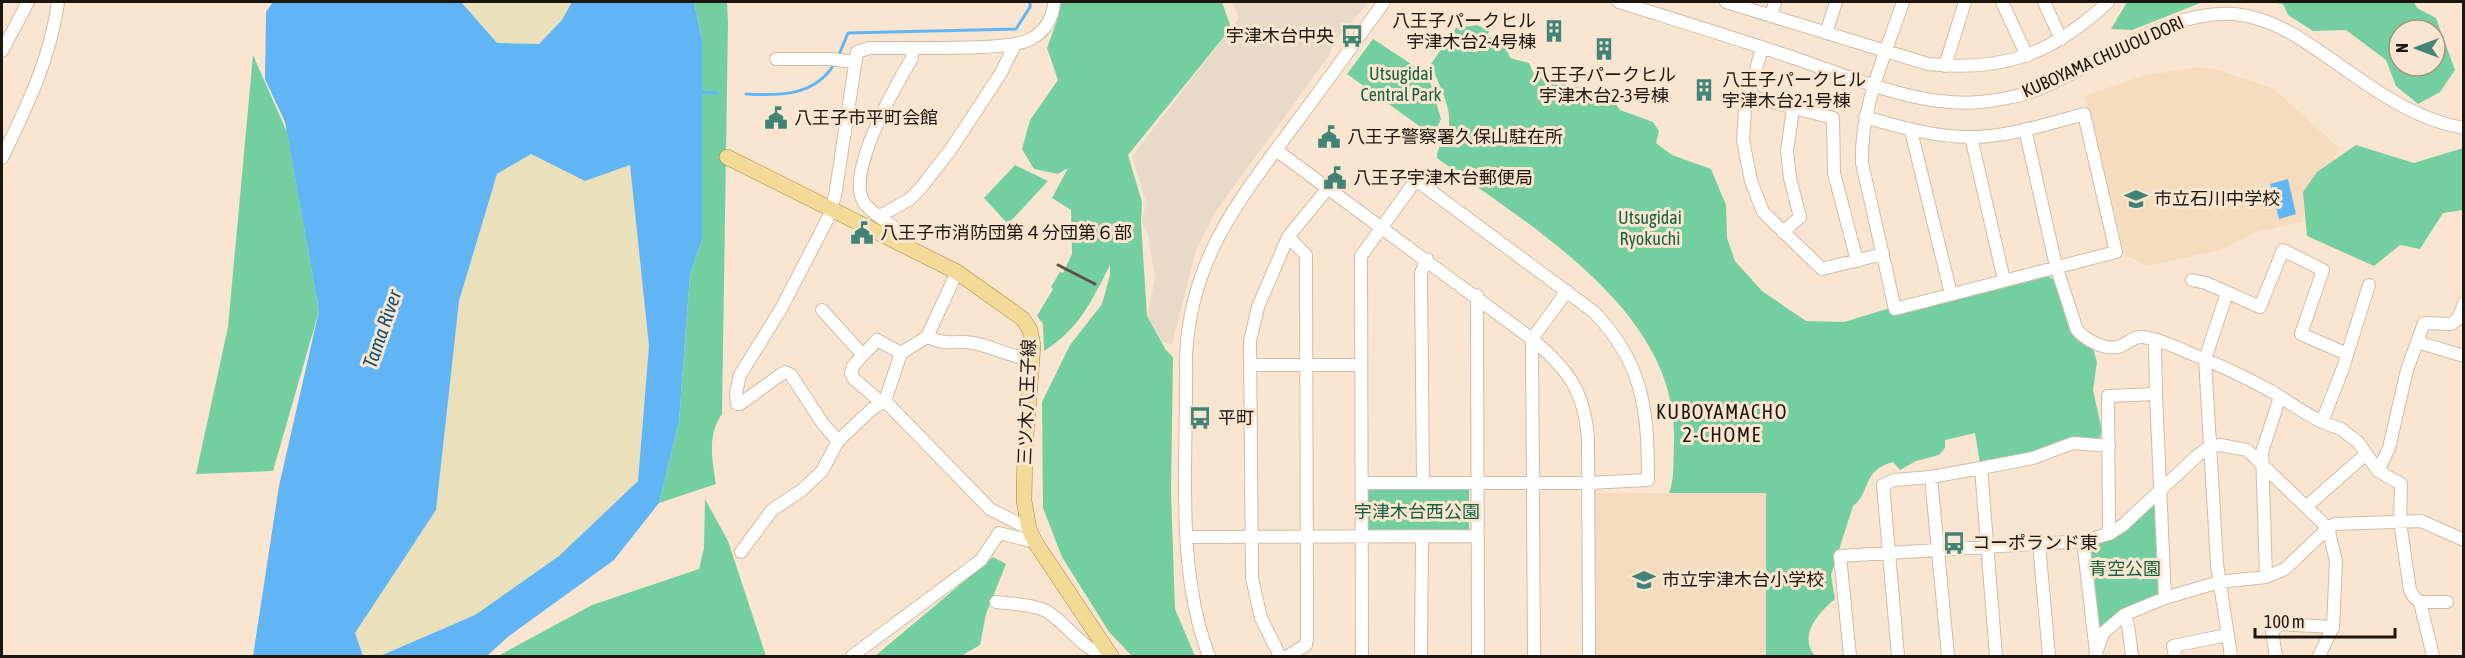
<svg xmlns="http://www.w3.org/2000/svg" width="2465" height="658" font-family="'Asap Condensed','Noto Sans JP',sans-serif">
<rect width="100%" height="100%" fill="#fae6d0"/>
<path fill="#e8dac7" d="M1232,2H1369L1335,40L1330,54L1216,211L1196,250L1172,344L1163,342L1147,316L1155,279L1148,233L1142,223L1146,202L1132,156L1239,18Z"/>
<path fill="#f5dcbf" d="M2197,67L2215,69L2274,89L2339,148L2327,175L2309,193L2302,222L2253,233L2221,250L2147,266L2125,255L2084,96L2143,76Z
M1594,493H1766V656H1594Z"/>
<path fill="#74cfa0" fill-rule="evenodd" d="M694,2H727L728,22L722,414C707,435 712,460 716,484L659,503L679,422L690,274L702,240V39Z
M1059,2H1222L1231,28L1128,155L1142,202L1141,222L1147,316L1166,350L1173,357L1171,492L1175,609L1195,656H1132L1109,632L1062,557L1043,508L1042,402L1070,345L1102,304L1110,275V265C1091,302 1080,328 1044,351L1043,324L1037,316L1053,289L1051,287L1060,272L1063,273L1072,254L1071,210L1052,198L1068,168L1058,174L1034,169L1022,149L1030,120L1058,80L1047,48L1059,15Z
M2127,2H2203L2132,30L2111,29Z
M2269,2H2414L2417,8L2436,18L2455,70L2440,92L2418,104L2396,86L2386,60L2346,30L2313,31L2288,15L2283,4ZM2399,30H2435V66H2399Z
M1477,25L1489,31L1487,37C1501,41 1506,44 1510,58L1529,63L1533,72L1542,79L1609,95L1620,110L1653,122L1659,131L1656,143L1672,155L1711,169L1726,205L1727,238L1735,261L1762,291L1806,321L1844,322L1890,308L1896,315L2048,276L2054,280L2070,332L2093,348L2097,362L2093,390L2102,431L2099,440L1980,463L1975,433L1945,440V448L1939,455L1916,461L1900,470L1893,462C1861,471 1872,491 1853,506L1831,575L1835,599C1818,613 1798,636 1815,656H1766V493H1669C1675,478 1673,460 1674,443C1680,311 1530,227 1437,158C1437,144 1449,137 1449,123C1451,105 1437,81 1431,64L1456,28Z
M1373,39L1428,75L1441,119L1433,136L1347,74Z
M253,55L287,132L319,311L273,471L196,474L228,327Z
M2356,145L2414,163L2463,148V210L2443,213L2420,249L2400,245L2374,266L2307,236L2303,192L2317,172Z
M1015,165L1048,181L1008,224L984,198Z
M1366,490H1469V533L1366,534Z
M2159,491L2165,598L2124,615L2096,652L2083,541L2109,534Z
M705,499L728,541L766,656H498L592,605L699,569L704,548Z
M993,557L1006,564L986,614L980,645L961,656H875Z"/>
<path fill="#eae0bb" d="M461,2H572L562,20L540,44L497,43Z
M531,154L585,181L630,164L649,346L638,481L559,556L475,615L380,656H363L355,633L436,510L459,301L497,174Z"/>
<path fill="#61b5f4" d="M273,2H461L497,43L539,44L562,20L572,2H694L702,39V240L690,274L679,422L659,503L614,560L509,636L487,656H380L475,615L559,556L638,481L649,346L630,165L585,181L531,154L497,174L459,301L436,510L355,633L363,656H253L279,486L319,311L285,122L265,79L266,12Z
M2288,179L2296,214L2279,219L2270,184Z"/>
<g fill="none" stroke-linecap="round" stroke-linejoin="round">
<path stroke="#61b5f4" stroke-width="3" d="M838,57L848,33L1016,29L1030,7V2
M702,92L718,93
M746,94C781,96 815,96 835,63"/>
<g stroke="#cfbca6" stroke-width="14">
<path id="minor" d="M1619,2C1676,20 1732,37 1788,56C1852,77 1927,113 1996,100C2007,98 2020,96 2031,92C2097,68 2170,4 2242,15C2278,21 2306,42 2335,62C2374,90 2416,120 2464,128
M1726,2L1928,64C2004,72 2052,54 2108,2
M2002,2L2027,56
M2044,2L2061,39
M1771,16L1775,2
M1826,33L1836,2
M1762,47L1745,111L1743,140L1751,181L1763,212L1822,269L1883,254
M2,51L28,2
M776,59H831L854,62
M1945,66L1965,2
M1749,96L1833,118L1834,173L1857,261
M1865,117C1899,127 1934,137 1970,137C2008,137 2047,124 2084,114L2116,252L1895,309L1862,163C1860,108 1886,53 1903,2
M2025,129L2056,266L2077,330C2086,340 2104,350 2118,347C2128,344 2132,336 2143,337C2158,339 2174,346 2187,352C2216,363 2243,376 2271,391C2288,401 2303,413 2322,422
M1911,131L1951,294
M1971,137L2004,280
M1276,150L1532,339C1568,369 1585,392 1588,440L1589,656
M2,158C27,106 50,60 58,2
M880,216L910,199L920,189L951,149L1001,73L1015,44
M1783,232L1800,217L1790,178L1787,151L1793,109
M911,249C903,227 879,221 865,204C843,177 896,85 912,58V48
M2192,280L2206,283L2260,307L2283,250L2323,270L2301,334L2347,354
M2369,285L2343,368L2322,422L2341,429L2358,442L2378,471L2401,484L2400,522L2410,590L2414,597L2420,602L2433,656
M2227,293L2205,359L2217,564L2231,656
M1477,295L1478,656
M822,310L863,355
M927,337C948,346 954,340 973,343C994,346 1010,359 1032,357
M2417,342L2464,356
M1251,365H1361
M2156,394L2165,598
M885,401L990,509L1029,529
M882,403L854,379L851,373L853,366L877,340L901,353
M838,441L823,424L791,375L785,372L780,375L740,404H737L736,393L740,375L781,309L828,218L835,196L857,52L869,48C901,47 1008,52 1031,39C1045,31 1053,18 1054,2
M1981,468L2033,458L2073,443L2109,446
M2378,471L2389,448L2407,370L2424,323L2451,324L2458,319L2464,303
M1931,477L1948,656
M1423,482L1421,273L1427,259
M1362,483H1588L1648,480C1648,411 1644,364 1594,312L1416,180L1361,256L1362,656
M2307,506L2365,455
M2109,534L2108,396L2156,394L2155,341
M1187,537L1477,536
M2083,541L2096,652
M2039,544L2049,656
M741,552L772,510L802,490L822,471L838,441L872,409L885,401L901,353L927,337L957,272
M2266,577L2262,452L2280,397
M996,602C1011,604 1030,604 1044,610C1066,620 1084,656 1110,654
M2420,602H2447
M2124,615L2128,625L2132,656
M852,656L981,560L999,533L1035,542
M1209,656C1174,566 1188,451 1186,355C1191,260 1236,204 1290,131C1322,88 1353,45 1384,2
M1280,656L1261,618L1252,578L1250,341L1258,307L1288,237L1328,188
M1288,656L1306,645L1307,638L1306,255L1288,237
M1421,656L1422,536
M1534,656L1532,339L1567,291
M1850,656L1840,556L2083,541L2109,534L2123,525L2197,456L2209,447L2220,445L2247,450L2328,528L2336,561L2333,627L2319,656
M1898,656L1883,485L1894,480L1931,477L1981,468L1996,656
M2095,656L2103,633L2124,615L2165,598L2219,582L2266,577L2285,569L2328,528L2335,524L2421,521L2464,540
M2175,656L2173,646L2227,635
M2276,656L2272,632L2279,624L2333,627"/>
</g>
<g stroke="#a2863a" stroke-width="16">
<path id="major" d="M727,157L957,272L1023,319L1030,330L1033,345L1025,449L1024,500L1029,529L1035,542L1111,656"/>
</g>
<use href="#minor" stroke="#fff" stroke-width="12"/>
<use href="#major" stroke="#f2da97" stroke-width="15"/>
<path stroke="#5c5145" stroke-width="3" d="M1058,265L1095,284"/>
</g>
<defs>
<g id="building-bare" transform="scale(1.8)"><path d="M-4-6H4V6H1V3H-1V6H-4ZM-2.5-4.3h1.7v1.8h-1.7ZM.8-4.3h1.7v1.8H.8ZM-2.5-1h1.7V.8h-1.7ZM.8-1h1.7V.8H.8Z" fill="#408478" stroke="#fae6d0" stroke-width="2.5" paint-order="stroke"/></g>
<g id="bus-bare" transform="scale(1.8)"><path d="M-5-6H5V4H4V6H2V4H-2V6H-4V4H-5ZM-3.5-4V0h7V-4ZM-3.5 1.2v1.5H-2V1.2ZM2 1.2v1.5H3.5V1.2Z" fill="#408478" stroke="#fae6d0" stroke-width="2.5" paint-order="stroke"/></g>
<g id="civic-bare" transform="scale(1.8)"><path d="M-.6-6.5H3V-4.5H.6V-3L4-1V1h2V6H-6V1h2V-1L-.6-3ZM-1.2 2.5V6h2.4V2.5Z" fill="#408478" stroke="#fae6d0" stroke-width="2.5" paint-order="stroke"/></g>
<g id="school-bare" transform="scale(1.8)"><path d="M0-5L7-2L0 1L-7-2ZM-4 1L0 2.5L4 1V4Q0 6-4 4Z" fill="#408478" stroke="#fae6d0" stroke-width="2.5" paint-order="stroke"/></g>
</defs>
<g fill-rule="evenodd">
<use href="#building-bare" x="1554" y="31"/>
<use href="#bus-bare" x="1352" y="36"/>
<use href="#building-bare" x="1604" y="49"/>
<use href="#building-bare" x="1704" y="90"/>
<use href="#civic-bare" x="776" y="118"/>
<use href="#civic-bare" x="1329" y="137"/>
<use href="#civic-bare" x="1335" y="178"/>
<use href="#school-bare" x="2136" y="199"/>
<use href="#civic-bare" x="862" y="233"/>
<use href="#bus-bare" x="1200" y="418"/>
<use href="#bus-bare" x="1954" y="543"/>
<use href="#school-bare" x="1644" y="580"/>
</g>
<g text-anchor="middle" stroke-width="6" stroke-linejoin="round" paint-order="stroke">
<g font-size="18" fill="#1d160e" stroke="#fae6d0" text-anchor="start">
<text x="1536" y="27" text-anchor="end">八王子パークヒル<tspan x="1536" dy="21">宇津木台2-4号棟</tspan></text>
<text x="1334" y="42" text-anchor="end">宇津木台中央</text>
<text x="1604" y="81" text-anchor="middle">八王子パークヒル<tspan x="1604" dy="21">宇津木台2-3号棟</tspan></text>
<text x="1722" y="86">八王子パークヒル<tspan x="1722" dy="21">宇津木台2-1号棟</tspan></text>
<text x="794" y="124">八王子市平町会館</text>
<text x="1347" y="143">八王子警察署久保山駐在所</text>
<text x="1353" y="184">八王子宇津木台郵便局</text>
<text x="2154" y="205">市立石川中学校</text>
<text x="880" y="239">八王子市消防団第４分団第６部</text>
<text x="1218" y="424">平町</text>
<text x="1972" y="549">コーポランド東</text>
<text x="1662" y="586">市立宇津木台小学校</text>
</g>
<g font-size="18" fill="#1d160e" stroke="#fae6d0">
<text transform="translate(2103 57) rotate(-24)" y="6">KUBOYAMA CHUUOU DORI</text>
<text transform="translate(1027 402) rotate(-88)" y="6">三ツ木八王子線</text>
</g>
<g font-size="18" fill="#146140" stroke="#fae6d0">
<text x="1401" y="80">Utsugidai<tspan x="1401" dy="21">Central Park</tspan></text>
<text x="1650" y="224">Utsugidai<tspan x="1650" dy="21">Ryokuchi</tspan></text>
<text x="1417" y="518">宇津木台西公園</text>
<text x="2125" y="575">青空公園</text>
</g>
<g font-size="20" font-style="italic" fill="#125179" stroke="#fae6d0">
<text transform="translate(382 329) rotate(-71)" y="7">Tama River</text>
</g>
<g font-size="20" letter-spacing="1.5" fill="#1d160e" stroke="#fae6d0">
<text x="1722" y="419">KUBOYAMACHO<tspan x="1722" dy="23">2-CHOME</tspan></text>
</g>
</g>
<rect width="2465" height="658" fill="none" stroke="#1d160e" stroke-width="6"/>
<g transform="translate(2417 48) rotate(270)"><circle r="28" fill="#fae6d0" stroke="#a29382" stroke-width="1.5"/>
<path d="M0-4.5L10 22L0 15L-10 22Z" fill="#408478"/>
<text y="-9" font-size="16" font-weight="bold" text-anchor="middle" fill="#1d160e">N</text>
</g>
<path d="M2255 628v9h140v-9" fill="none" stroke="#1d160e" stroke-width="3"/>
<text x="2264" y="628" font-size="18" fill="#1d160e" stroke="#fae6d0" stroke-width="4.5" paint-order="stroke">100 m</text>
</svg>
